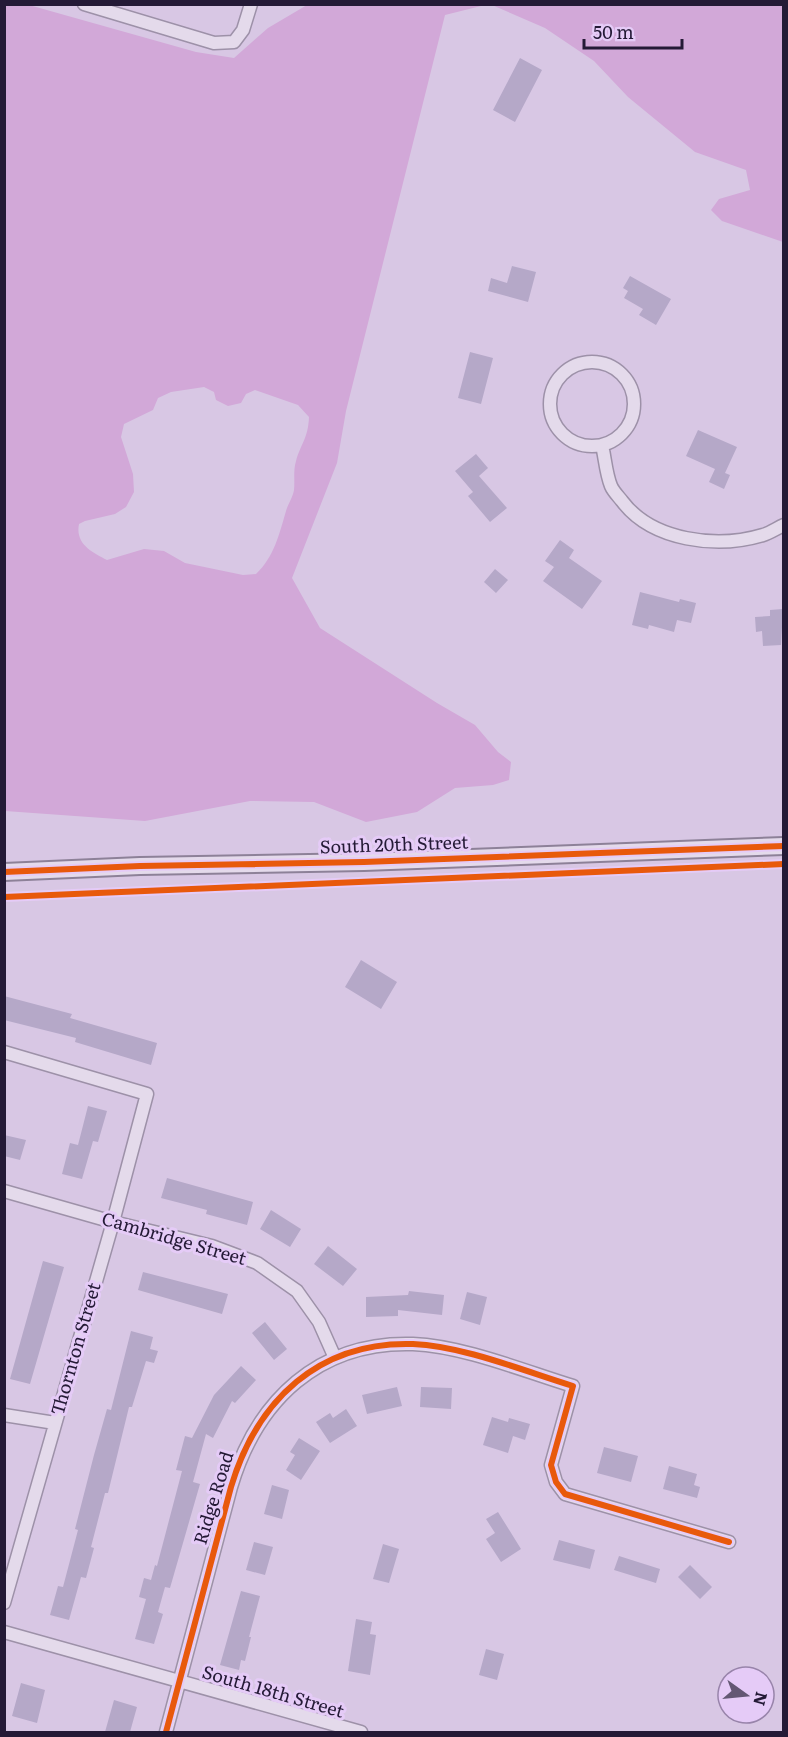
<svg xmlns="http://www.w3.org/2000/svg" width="788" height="1737" font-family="Literata,serif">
<rect width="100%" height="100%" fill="#d8c7e4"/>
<path fill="#d2a8d8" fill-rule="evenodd" d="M4,5H29L196,52L234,58L268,28L307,5H485L445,15L346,411L337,463L292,578L320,628L437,703L475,725L498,752L511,762L509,780L493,785L455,788L417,812L366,822L314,802L250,801L145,821L5,811ZM204,387L214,392L216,400L228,406L241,403L246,394L255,390L298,405L309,417C308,439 301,443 296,461C293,471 295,480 294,490C293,497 288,504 286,511C279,535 274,557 256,574L243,575L185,563L164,551L144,549L107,560C92,552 75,544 79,524L85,521L115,514L126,507L134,492L133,474L121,437L124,424L153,410L158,398L171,392Z
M492,5H783V242L722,221L711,210L719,199L750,190L746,170L695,152L628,97L594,61L545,28Z"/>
<path fill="#b5a8c8" d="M520,58L542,70L515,122L493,110Z
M512,266L536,272L528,302L488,291L491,278L507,283Z
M630,276L671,299L656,325L639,315L643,309L624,298L628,291L623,288Z
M470,352L493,358L481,404L458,398Z
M698,430L737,447L725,473L730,475L724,489L709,482L715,469L686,456Z
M476,454L488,468L479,476L507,508L490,522L468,496L473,492L455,471Z
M560,540L574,550L569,558L602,581L582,609L543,581L554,567L545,561Z
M495,569L508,580L496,593L484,582Z
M640,592L679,602L680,599L696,603L691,623L677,620L674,632L649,625L648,629L632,625Z
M783,609L781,645L763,646L762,631L756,632L755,617L770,616V610Z
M361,960L397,982L381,1009L345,987Z
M4,996L72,1014L70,1018L157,1043L151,1065L75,1042L76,1038L4,1020Z
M88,1106L107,1111L98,1142L93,1141L82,1179L62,1174L70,1143L78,1145Z
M4,1135L26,1140L20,1160L4,1156Z
M167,1178L253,1202L247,1225L206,1214L207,1210L161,1198Z
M271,1210L301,1229L290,1247L260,1229Z
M328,1246L357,1269L343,1286L314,1264Z
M43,1261L64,1267L30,1384L10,1379Z
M143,1272L228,1294L222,1314L138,1290Z
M409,1291L444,1295L442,1315L398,1310V1316L366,1317V1297L408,1295Z
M467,1292L487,1297L480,1325L460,1319Z
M265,1322L287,1349L274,1360L252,1333Z
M131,1331L153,1337L150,1349L158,1351L154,1363L146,1361L132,1407H129L108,1493H105L91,1547L94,1548L86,1578L81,1577L69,1620L50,1615L58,1586L63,1587L78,1530L75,1529L94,1455L107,1409L111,1410Z
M241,1366L256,1380L235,1403L232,1401L213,1438L206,1434L193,1482L200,1484L170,1588L165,1587L158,1612L163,1614L154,1644L135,1639L146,1599L139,1597L144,1578L151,1580L155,1565L157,1566L182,1471L176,1470L185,1436L192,1438L214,1395Z
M397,1387L402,1406L367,1414L362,1395Z
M421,1387L452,1388L451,1409L420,1407Z
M346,1409L357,1426L330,1443L316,1422L330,1413L333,1418Z
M492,1417L508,1422L509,1418L530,1424L525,1440L513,1436L508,1453L483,1445Z
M299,1438L320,1451L301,1480L286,1470L295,1455L290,1452Z
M604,1447L638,1456L631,1482L597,1473Z
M669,1466L697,1474L694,1485L700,1487L697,1498L663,1489Z
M272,1485L289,1490L282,1519L264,1514Z
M498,1512L521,1549L501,1562L486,1539L495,1533L486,1519Z
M559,1540L595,1550L590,1569L553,1560Z
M254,1542L273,1547L265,1575L246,1570Z
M383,1544L399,1549L389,1583L373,1579Z
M619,1556L660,1569L656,1583L614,1570Z
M690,1565L712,1587L700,1599L678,1577Z
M241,1591L260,1596L249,1637H251L245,1661L241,1660L239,1670L220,1665Z
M356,1619L372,1622L370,1634L376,1635L370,1675L348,1671Z
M486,1649L504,1654L497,1680L479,1675Z
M21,1683L45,1690L37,1723L12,1716Z
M114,1700L137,1707L130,1732H105Z"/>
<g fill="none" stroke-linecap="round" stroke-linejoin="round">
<g stroke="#9d91a8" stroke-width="15">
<path id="minor" d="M84,4L214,43L234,42L243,30L251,4
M550 404a42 42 0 1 1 84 0a42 42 0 1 1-84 0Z
M602,445C605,458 606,474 611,486C613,491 618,496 622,501C652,541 717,549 763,535C770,533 777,528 784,525
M4,1052L147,1094L113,1222L4,1603
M4,1191L113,1222L212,1246L257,1263L297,1291L319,1322L335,1358
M4,1415L55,1423
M4,1632L361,1732
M166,1732L231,1487C257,1400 319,1341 413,1344C463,1346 524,1371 573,1386L551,1465L556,1482L565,1494L729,1542"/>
</g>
<g stroke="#8d8198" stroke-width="20">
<path id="secondary" d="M4,872L140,866L364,862L784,846"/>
</g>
<use href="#minor" stroke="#e4daeb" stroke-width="12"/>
<use href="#secondary" stroke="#e4daeb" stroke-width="16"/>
<g stroke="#e5cbf7" stroke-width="10">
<path id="cycleway" d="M4,872L140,866L364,862L784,846
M4,897L784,864
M166,1732L231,1487C257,1400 319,1341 413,1344C463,1346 524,1371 573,1386L551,1465L556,1482L565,1494L729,1542"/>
</g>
<use href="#cycleway" stroke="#e8590c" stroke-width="6"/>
</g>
<g text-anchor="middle" stroke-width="6" stroke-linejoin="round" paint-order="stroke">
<g font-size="18" fill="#241a36" stroke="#e5cbf7">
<text transform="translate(394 845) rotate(-2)" y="6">South 20th Street</text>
<text transform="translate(174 1239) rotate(16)" y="6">Cambridge Street</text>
<text transform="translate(76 1349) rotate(-74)" y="6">Thornton Street</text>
<text transform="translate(214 1498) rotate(-73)" y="6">Ridge Road</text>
<text transform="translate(273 1692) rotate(16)" y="6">South 18th Street</text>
</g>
</g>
<rect width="788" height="1737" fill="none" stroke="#241a36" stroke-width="12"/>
<g transform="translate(746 1695) rotate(105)"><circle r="28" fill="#e5cbf7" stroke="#9884aa" stroke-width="1.5"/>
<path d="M0-4.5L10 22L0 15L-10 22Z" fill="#635773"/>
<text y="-9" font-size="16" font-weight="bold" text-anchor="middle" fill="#241a36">N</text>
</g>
<path d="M584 39v9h98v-9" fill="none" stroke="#241a36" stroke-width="3"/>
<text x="593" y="39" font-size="18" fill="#241a36" stroke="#e5cbf7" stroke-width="4.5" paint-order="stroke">50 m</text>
</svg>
